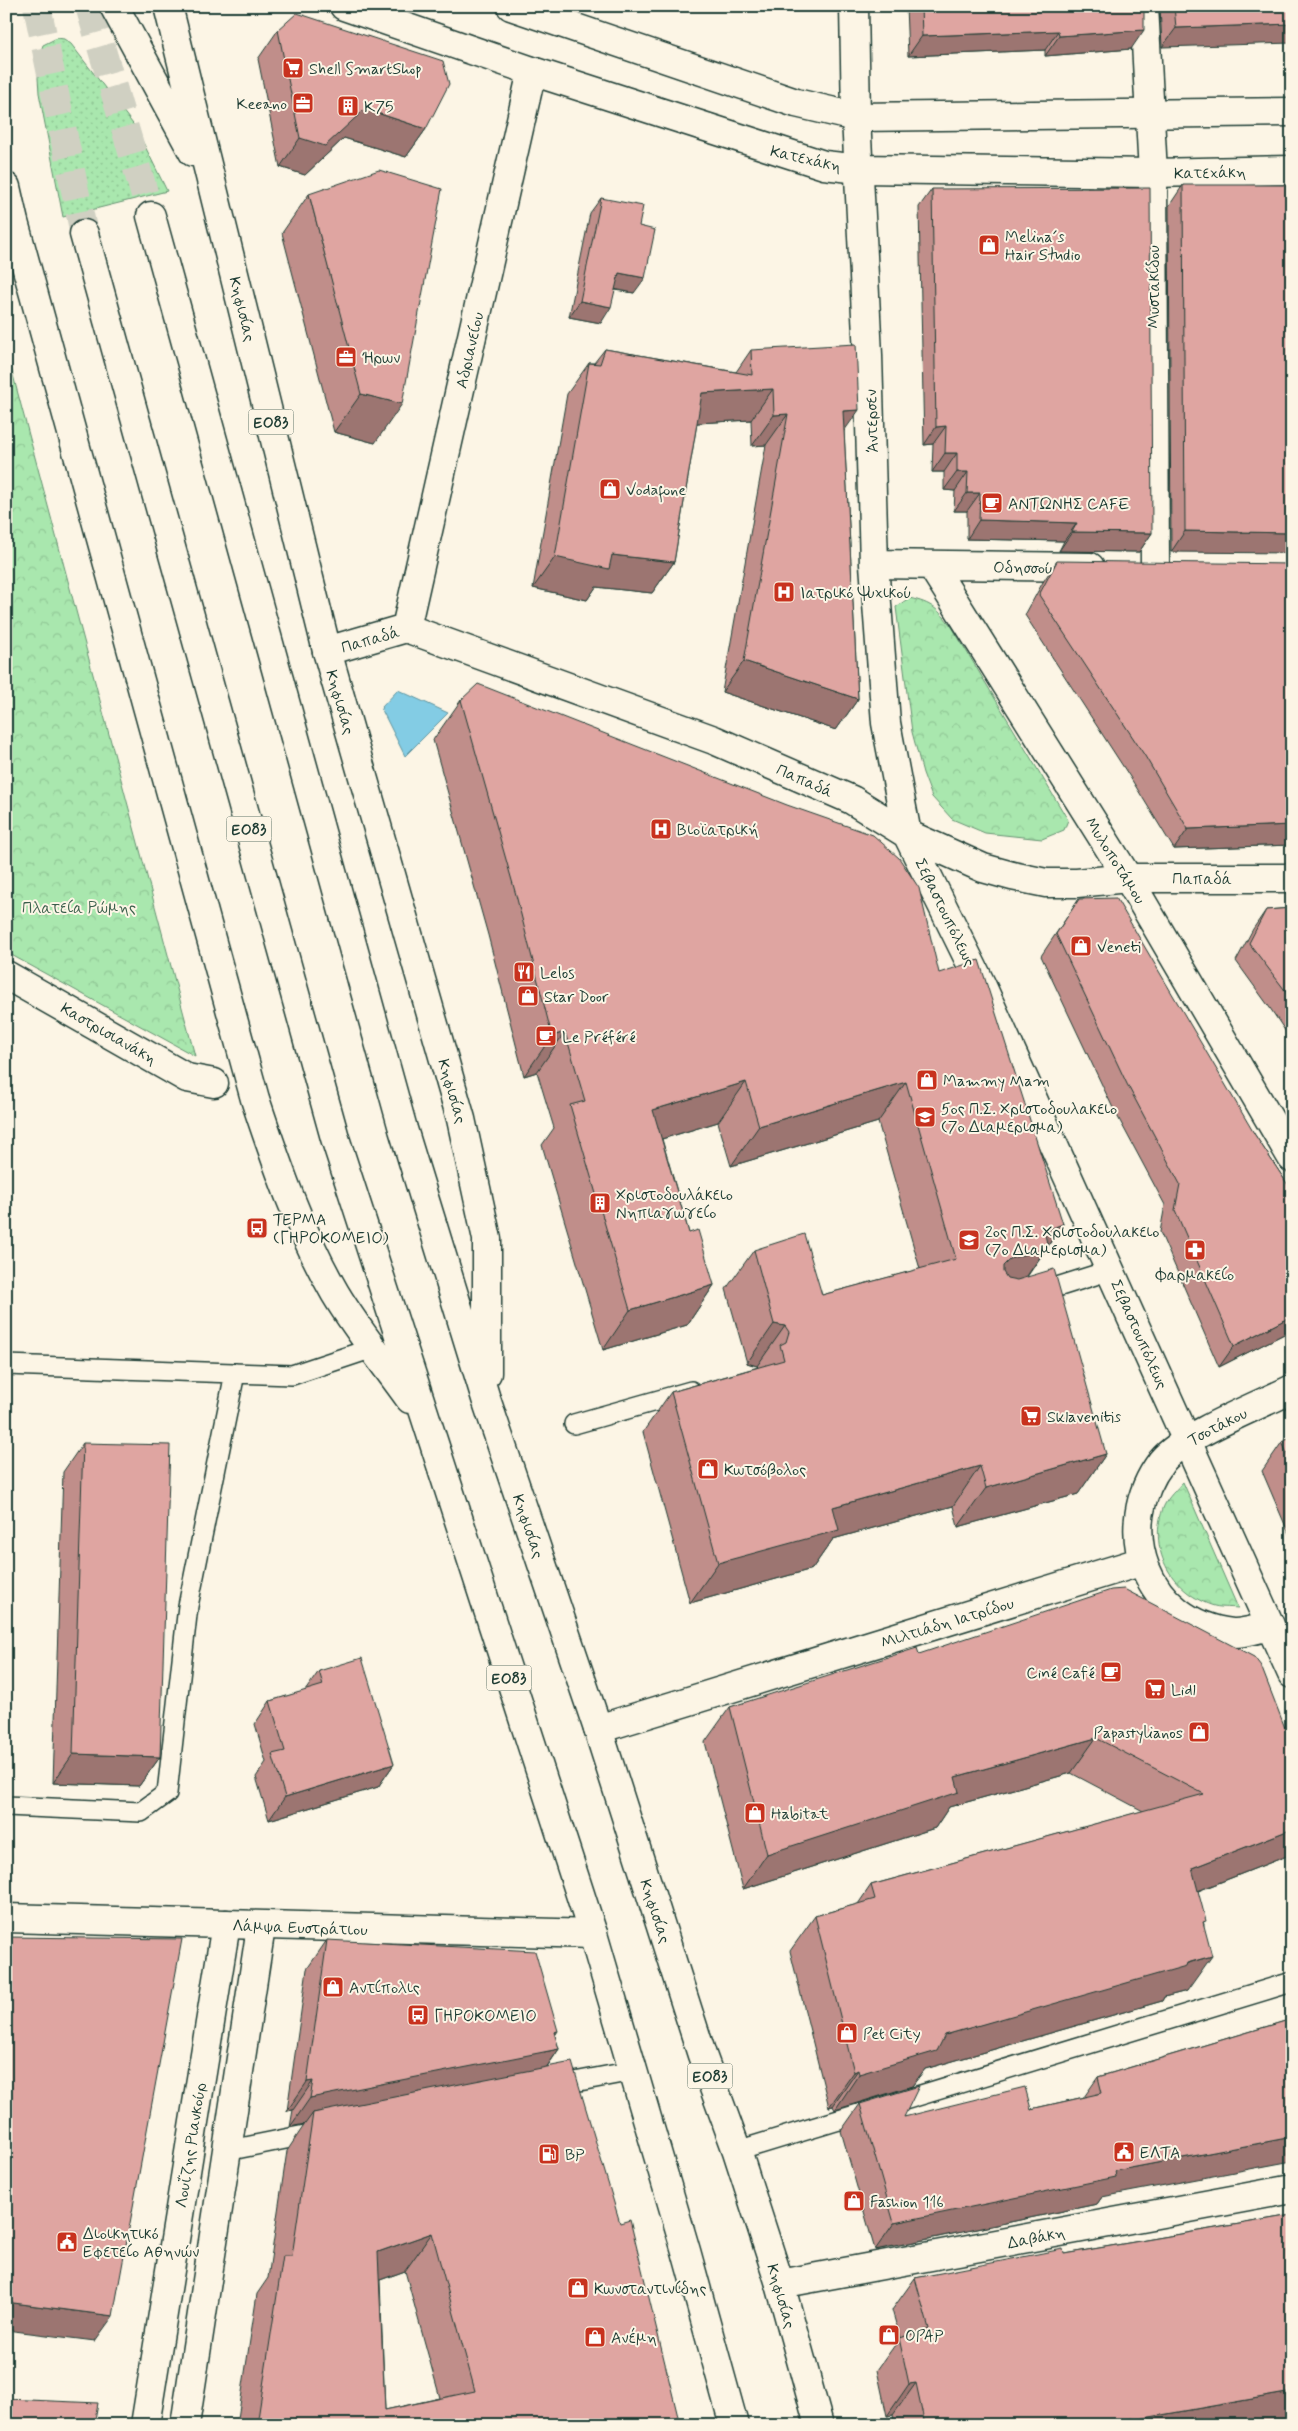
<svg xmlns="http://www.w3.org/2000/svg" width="1298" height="2431" font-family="Mynerve,sans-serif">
<defs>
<pattern id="grass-dots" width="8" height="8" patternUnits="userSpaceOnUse" patternTransform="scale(1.25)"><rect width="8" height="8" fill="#a9e7ae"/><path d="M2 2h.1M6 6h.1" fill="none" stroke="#91c796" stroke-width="1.8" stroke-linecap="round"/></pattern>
<pattern id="park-crowns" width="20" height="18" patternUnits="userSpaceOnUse" patternTransform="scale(1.25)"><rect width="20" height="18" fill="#a9e7ae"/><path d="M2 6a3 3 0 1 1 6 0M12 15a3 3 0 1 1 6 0" fill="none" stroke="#91c796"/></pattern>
</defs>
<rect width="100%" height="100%" fill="#fcf5e5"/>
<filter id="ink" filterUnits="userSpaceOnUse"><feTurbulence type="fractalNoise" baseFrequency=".02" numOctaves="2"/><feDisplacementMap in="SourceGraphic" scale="10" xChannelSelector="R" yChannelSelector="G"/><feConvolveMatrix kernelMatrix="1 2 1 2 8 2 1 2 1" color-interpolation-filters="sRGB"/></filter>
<g filter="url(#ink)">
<path fill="url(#grass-dots)" stroke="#649271" d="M57,38L64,39L71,44L136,128L167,191L63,217L39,93L37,63L43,45Z"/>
<path fill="url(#park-crowns)" stroke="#649271" d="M6,349L195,1056L6,952Z
M909,598C932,603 938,609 952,627L1068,820L1064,830L1042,839L985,833L952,819L932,797L923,773L912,732L896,607Z
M1183,1482L1238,1608C1229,1607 1219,1608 1211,1605C1170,1591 1147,1547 1164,1506C1168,1497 1177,1489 1183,1482Z"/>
<path fill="#83cce4" stroke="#5b939e" d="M398,690L448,713L405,756L381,708Z"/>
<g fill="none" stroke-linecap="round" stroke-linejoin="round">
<path stroke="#d0d0c2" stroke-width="28" stroke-dasharray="28 14" stroke-linecap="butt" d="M37,6L84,234
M89,6L151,216"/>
<g stroke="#1f3d34" stroke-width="22">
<path id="service" d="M1035,1294L1111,1270
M6,1365L292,1375L373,1348
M574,1424L691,1391
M6,1806L141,1812L167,1793L188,1606L235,1373
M553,2086L633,2071
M226,2151L320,2132
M737,2151L1292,1982"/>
</g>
<g stroke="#1f3d34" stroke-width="31">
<path id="pedestrian" d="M6,975L187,1078L214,1083"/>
</g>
<g stroke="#1f3d34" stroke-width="31">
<path id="minor" d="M854,6L856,117L868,355L874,564L886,723L907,834L981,984L1292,1674
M1144,6L1153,173L1155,568
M874,564L1090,567
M932,566L1128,878L1292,1158
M406,628L532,71
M327,651L406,628L714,740L852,800L907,834L983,868L1012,876L1046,883H1077L1128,878H1292
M1270,1626C1259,1628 1244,1634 1232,1633C1146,1623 1111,1528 1162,1461C1183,1435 1260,1405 1292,1389
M598,1729L1143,1561
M780,2284L1292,2189
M145,2425L226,1924
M185,2425L261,1927"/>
</g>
<g stroke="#1f3d34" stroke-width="31">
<path id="tertiary" d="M6,1918L593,1934"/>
</g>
<g stroke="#1f3d34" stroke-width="31">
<path id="secondary" d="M344,6L532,71L824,165L860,169L1153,173L1292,170
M511,6L796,103L856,117L1292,112"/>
</g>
<g stroke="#1f3d34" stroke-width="31">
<path id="primary" d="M114,6L193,152
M168,6L327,651L461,1119L487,1239V1373
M6,187L14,222L255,1099C277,1165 300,1232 335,1293C357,1330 385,1364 410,1399
M151,216L403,1129L486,1399L598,1729L702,2055L737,2151L780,2284L819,2425
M84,234L335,1138L593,1934L686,2251L734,2425"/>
</g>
<use href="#service" stroke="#fcf5e5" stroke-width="19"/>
<use href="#pedestrian" stroke="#fcf5e5" stroke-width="28"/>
<use href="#minor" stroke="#fcf5e5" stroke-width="28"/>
<use href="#tertiary" stroke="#fcf5e5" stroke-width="28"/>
<use href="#secondary" stroke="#fcf5e5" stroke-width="28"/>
<use href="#primary" stroke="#fcf5e5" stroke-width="28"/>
</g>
<path fill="#c08e8a" stroke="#1f3d34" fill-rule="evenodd" d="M906,6H1144L1131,49L1045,56V50L908,56Z
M1160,6H1292L1162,47Z
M278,30L426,129L406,157L344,138L305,175L280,167L258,59Z
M1183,185L1290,299V434L1171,552L1169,206Z
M932,189L1152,533L1139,552L1059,551L1064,541L967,539V511H954L955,491L944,490V472H932L933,444L924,445L919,207Z
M309,194L375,443L334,432L282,233Z
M601,198L639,226L634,293L615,290L601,323L569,317L590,213Z
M605,349L736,372L751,350L844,431L858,699L836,730L722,692L766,445L752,446L751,420L697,423L674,562L652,593L596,587L587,600L533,588L567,394L589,363H594Z
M1057,561L1292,845L1174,849L1130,777L1025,615L1043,582Z
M461,700L939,973L1063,1224L1027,1277L1106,1454L1078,1494L958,1527L953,1506L833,1539L812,1569L690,1603L643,1432L671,1392L758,1367L757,1366L747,1363L726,1289L754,1250L822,1295L920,1269L878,1122L731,1166L718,1122L662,1139L689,1233L714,1285L687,1325L603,1350L542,1145L554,1128L537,1072L524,1076L488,935L433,740Z
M1079,899L1255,1135L1292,1191V1330L1219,1367L1160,1232L1165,1205L1112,1106L1041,956Z
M1292,908V1041L1270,1008L1236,961L1253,929L1266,910Z
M1292,1437V1541L1262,1471L1282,1442Z
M83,1443L160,1757L139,1786L53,1783L63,1472Z
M919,1654L1292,1746V1854L1198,1891L1204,1925L1187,1991L1164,1997L1162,2001L925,2069L912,2086L835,2110L833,2106L829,2107L790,1951L815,1916L858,1904L871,1885L1143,1811L1071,1773L949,1807L935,1828L743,1889L705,1742L730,1707Z
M319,1671L394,1764L378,1787L269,1820L256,1777L266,1762L255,1724L270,1701L305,1691Z
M327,1940L555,2036L559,2049L547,2067L680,2425H237L257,2294L268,2278L287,2151L305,2124L290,2127L293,2110L287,2111L307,1969ZM405,2271L440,2398L385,2410L380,2280Z
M1292,2019L1102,2197L1097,2204L875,2250L841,2131L860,2104L904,2117L1031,2109L1084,2097L1098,2077Z
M1292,2215V2421L1266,2425H895L893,2415L887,2416L877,2370L900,2338L892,2310L915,2278L1064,2254Z"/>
<path fill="#9c7471" stroke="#1f3d34" d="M1292,24V43L1162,47L1176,28Z
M1144,30L1131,49L1045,56L1059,36Z
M1058,31L1045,50L908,56L922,36Z
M365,109L426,129L406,157L344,138L305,175L280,167L300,138Z
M619,273L645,278L634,293L608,288Z
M1290,279H1292V299H1276Z
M580,301L611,307L601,323L569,317Z
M773,389L751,420L680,424L702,393Z
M361,394L402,404L375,443L334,432Z
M859,410L837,441L843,411Z
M788,414L766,445L752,446L774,415Z
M946,426L933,444L924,445L936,427Z
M945,453H957L944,472H932Z
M957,472H968L955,491L944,490Z
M967,493H980L967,511H954Z
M979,520L1077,523L1064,541L967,539Z
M1185,531L1292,533V553L1171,552Z
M1072,532L1152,533L1139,552L1059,551Z
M612,555L674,562L652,593L596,587L587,600L533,588L555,557Z
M744,661L858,699L836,730L722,692Z
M1292,825V845L1174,849L1188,829Z
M565,1032L537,1072L524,1076L552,1036Z
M746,1082L718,1122L625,1150L653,1110Z
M906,1082L878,1122L731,1166L759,1126Z
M1063,1224L1020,1286L982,1298L1003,1266L1010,1259L1044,1231Z
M714,1285L687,1325L603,1350L630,1310Z
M1292,1316V1330L1219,1367L1234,1346Z
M774,1324L785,1326L757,1366L747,1363Z
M1106,1454L1078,1494L958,1527L986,1488Z
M980,1466L953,1506L833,1539L812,1569L690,1603L718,1563L833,1507Z
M1096,1738L1071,1773L949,1807L935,1828L743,1889L767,1854L955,1777Z
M73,1754L160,1757L139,1786L53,1783Z
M394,1764L378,1787L269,1820L285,1797Z
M1292,1829V1854L1167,1903L1192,1868Z
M1212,1956L1187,1991L1164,1997L1162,2001L925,2069L912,2086L835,2110L859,2074L945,2035Z
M558,2031L544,2052L559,2049L539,2078L313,2113L305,2124L290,2127L310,2098Z
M858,2070L833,2106L829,2107L854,2072Z
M313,2081L293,2110L287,2111L307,2082Z
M1292,2137V2161L1102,2197L1097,2204L875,2250L894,2223L1115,2171Z
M432,2233L405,2271L352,2290L378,2252Z
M6,2302L113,2316L95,2341L6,2330Z
M916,2383L893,2415L887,2416L909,2384Z
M1292,2392V2421L1266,2425H1130L1133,2420Z
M1133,2418L1128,2425H1094Z"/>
<path fill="#dfa5a1" stroke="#1f3d34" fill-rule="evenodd" d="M921,6H1144V30L1059,36L1058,31L922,36Z
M1174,6H1292V24L1176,28Z
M297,13L443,61L449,84L426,129L365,109L325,146L300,138L278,30Z
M379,170L442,189L402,404L361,394L309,194Z
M1183,185H1292V279H1290V434H1292V533L1185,531Z
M1150,188L1152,533L1072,532L1077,523L979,520L980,493H967L968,472H957V453H945L946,426L936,427L932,189Z
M601,198L643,206L639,226L655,230L645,278L619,273L611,307L580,301Z
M856,344L859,410L843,411L858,699L744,661L788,414L774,415L773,389L702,393L674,562L612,555L609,569L555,557L589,363L600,364L605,349L752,375L751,350Z
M1057,561L1292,564V825L1188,829L1145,756L1039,595Z
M478,684L787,805L873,835L899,858L919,888L939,973L979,960L1063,1224L1044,1231L1048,1247L1010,1259L1003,1266V1272L1007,1278L1017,1280L1054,1269L1106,1454L986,1488L980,1466L833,1507L839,1530L718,1563L671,1392L784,1360L780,1345L786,1342L789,1332L785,1326L774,1324L754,1250L804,1234L822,1295L956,1259L906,1082L759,1126L746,1082L653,1110L689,1233L698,1230L714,1285L630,1310L570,1105L585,1101L565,1032L552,1036L516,895L461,700Z
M1116,898L1255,1135L1292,1191V1316L1234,1346L1175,1210L1180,1184L1127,1084L1056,934L1079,899Z
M1292,908V1002L1284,989L1249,943L1266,910Z
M1292,1437V1465L1282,1442Z
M83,1443L170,1445L160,1757L73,1754Z
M1124,1589L1254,1657L1261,1666L1292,1746V1829L1192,1868L1206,1921L1203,1922L1212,1956L1187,1963L1186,1966L945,2035L937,2051L859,2074L858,2070L854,2072L815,1916L875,1899L871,1885L1204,1794L1096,1738L955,1777L959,1792L767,1854L730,1707L917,1648L919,1654L1111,1590Z
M362,1658L394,1764L285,1797L272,1754L285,1751L270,1701L323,1685L319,1671Z
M6,1937L182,1939L113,2316L6,2302Z
M327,1940L535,1951L558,2031L554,2032L559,2049L310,2098L313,2081L307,2082Z
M1292,2019V2137L1115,2171L1116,2177L894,2223L860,2104L919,2086L904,2117L1025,2087L1031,2109L1102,2093L1098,2077Z
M572,2062L620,2223L630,2220L680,2425H257L283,2256H292L313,2113ZM432,2233L475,2391L385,2410L378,2252Z
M1292,2215V2392L1133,2420V2418L1094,2425H925L916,2383L909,2384L899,2338L929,2329L915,2278L1063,2249L1064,2254Z
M6,2399L98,2403L94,2425H6Z"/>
</g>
<defs>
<g id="supermarket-square" transform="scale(1.125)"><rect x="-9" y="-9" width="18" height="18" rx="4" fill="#c8321e" stroke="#fcf5e5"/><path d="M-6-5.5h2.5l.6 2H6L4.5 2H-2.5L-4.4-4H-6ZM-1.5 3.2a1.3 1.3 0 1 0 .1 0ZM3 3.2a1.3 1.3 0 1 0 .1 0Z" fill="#fff"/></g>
<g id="office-square" transform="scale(1.125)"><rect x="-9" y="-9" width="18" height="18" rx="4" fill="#c8321e" stroke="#fcf5e5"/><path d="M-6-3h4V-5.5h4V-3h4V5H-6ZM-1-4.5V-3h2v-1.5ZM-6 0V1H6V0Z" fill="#fff"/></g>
<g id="building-square" transform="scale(1.125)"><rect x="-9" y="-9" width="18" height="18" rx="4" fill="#c8321e" stroke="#fcf5e5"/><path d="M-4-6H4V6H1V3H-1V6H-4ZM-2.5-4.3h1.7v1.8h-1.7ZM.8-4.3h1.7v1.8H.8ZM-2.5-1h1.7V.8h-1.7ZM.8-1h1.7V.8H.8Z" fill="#fff"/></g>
<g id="shop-square" transform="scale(1.125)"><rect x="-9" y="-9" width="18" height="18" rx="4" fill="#c8321e" stroke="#fcf5e5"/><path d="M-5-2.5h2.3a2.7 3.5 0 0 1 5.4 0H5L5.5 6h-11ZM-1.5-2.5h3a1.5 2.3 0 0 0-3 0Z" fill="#fff"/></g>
<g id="cafe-square" transform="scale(1.125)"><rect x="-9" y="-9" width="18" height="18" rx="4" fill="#c8321e" stroke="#fcf5e5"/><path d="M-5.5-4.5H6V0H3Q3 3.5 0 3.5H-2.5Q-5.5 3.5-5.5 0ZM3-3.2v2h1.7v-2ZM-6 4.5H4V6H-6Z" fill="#fff"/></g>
<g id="hospital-square" transform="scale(1.125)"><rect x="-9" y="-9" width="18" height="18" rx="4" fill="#c8321e" stroke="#fcf5e5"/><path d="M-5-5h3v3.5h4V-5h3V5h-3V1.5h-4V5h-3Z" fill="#fff"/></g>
<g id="restaurant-square" transform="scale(1.125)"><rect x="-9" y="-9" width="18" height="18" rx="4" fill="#c8321e" stroke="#fcf5e5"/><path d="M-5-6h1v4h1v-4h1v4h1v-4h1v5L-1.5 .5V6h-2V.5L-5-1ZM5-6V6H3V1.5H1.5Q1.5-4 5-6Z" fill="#fff"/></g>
<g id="school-square" transform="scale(1.125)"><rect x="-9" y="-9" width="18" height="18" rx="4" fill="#c8321e" stroke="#fcf5e5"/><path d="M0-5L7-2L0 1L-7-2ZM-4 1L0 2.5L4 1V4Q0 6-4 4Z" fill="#fff"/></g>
<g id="bus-square" transform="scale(1.125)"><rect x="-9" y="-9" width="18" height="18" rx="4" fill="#c8321e" stroke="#fcf5e5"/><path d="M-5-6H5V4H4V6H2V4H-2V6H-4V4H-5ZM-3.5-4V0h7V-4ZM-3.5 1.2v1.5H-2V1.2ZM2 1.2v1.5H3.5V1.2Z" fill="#fff"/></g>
<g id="pharmacy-square" transform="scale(1.125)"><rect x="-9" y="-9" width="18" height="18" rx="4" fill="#c8321e" stroke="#fcf5e5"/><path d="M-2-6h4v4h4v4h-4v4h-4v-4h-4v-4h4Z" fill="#fff"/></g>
<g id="civic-square" transform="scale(1.125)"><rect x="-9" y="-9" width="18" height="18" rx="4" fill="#c8321e" stroke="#fcf5e5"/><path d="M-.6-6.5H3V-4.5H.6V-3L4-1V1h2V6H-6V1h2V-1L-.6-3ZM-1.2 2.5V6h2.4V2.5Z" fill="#fff"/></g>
<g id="fuel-square" transform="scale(1.125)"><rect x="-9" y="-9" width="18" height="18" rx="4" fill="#c8321e" stroke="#fcf5e5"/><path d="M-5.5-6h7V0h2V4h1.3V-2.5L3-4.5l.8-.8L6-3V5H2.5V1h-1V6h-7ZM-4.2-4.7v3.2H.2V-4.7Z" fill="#fff"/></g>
</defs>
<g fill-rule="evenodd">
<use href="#supermarket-square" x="293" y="68"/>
<use href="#office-square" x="303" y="103"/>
<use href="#building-square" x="348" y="106"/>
<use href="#shop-square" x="989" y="245"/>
<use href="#office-square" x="346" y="357"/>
<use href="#shop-square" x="610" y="489"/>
<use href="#cafe-square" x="992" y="503"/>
<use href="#hospital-square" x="784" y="592"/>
<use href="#hospital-square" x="661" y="829"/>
<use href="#shop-square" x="1081" y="946"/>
<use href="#restaurant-square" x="524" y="972"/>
<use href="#shop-square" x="528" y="996"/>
<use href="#cafe-square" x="546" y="1036"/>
<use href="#shop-square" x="927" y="1080"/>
<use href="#school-square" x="925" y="1117"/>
<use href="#building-square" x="600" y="1203"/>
<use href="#bus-square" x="257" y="1228"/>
<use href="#school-square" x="969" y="1240"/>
<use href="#pharmacy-square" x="1195" y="1250"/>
<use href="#supermarket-square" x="1031" y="1416"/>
<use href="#shop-square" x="708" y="1469"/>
<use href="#cafe-square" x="1111" y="1672"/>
<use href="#supermarket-square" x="1155" y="1689"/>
<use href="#shop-square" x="1199" y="1732"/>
<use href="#shop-square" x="755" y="1813"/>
<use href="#shop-square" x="333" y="1987"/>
<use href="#bus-square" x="418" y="2015"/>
<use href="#shop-square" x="847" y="2033"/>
<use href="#civic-square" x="1124" y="2152"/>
<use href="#fuel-square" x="549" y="2154"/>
<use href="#shop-square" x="854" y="2201"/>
<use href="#civic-square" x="67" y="2242"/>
<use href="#shop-square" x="578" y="2288"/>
<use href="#shop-square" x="889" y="2335"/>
<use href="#shop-square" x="595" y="2337"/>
</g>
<g text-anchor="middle" stroke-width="4" stroke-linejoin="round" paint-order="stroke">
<g fill="#fcf5e5" stroke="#617469" stroke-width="1">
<rect x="248.5" y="409.5" width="45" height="25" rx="4"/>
<rect x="226.5" y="816.5" width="45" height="25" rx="4"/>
<rect x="486.5" y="1665.5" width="45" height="25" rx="4"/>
<rect x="687.5" y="2063.5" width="45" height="25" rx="4"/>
</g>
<g font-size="15" font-weight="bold" fill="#1f3d34">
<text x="271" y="427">ΕΟ83</text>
<text x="249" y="834">ΕΟ83</text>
<text x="509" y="1683">ΕΟ83</text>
<text x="710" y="2081">ΕΟ83</text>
</g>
<g font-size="16" fill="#1f3d34" stroke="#fcf5e5" text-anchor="start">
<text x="309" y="74">Shell SmartShop</text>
<text x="287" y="109" text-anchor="end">Keeano</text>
<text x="364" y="112">K75</text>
<text x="1005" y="242">Melina´s<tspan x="1005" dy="18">Hair Studio</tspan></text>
<text x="362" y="363">Ήρων</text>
<text x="626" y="495">Vodafone</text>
<text x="1008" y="509">ΑΝΤΩΝΗΣ CAFE</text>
<text x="800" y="598">Ιατρικό Ψυχικού</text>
<text x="677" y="835">Βιοϊατρική</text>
<text x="1097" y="952">Veneti</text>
<text x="540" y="978">Lelos</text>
<text x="544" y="1002">Star Door</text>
<text x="562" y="1042">Le Préféré</text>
<text x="943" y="1086">Mammy Mam</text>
<text x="941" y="1114">5ος Π.Σ. Χριστοδουλακειο<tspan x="941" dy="18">(7ο Διαμερισμα)</tspan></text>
<text x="616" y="1200">Χριστοδουλάκειο<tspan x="616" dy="18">Νηπιαγωγείο</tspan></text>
<text x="273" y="1225">ΤΕΡΜΑ<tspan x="273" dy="18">(ΓΗΡΟΚΟΜΕΙΟ)</tspan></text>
<text x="985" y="1237">2ος Π.Σ. Χριστοδουλακειο<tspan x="985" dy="18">(7ο Διαμερισμα)</tspan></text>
<text x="1195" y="1280" text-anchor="middle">Φαρμακείο</text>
<text x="1047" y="1422">Sklavenitis</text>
<text x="724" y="1475">Κωτσόβολος</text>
<text x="1095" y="1678" text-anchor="end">Ciné Café</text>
<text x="1171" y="1695">Lidl</text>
<text x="1183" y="1738" text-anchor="end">Papastylianos</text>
<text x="771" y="1819">Habitat</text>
<text x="349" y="1993">Αντίπολις</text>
<text x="434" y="2021">ΓΗΡΟΚΟΜΕΙΟ</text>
<text x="863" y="2039">Pet City</text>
<text x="1140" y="2158">ΕΛΤΑ</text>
<text x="565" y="2160">BP</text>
<text x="870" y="2207">Fashion 116</text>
<text x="83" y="2239">Διοικητικό<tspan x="83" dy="18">Εφετείο Αθηνών</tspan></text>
<text x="594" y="2294">Κωνσταντινίδης</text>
<text x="905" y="2341">OPAP</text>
<text x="611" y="2343">Ανέμη</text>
</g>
<g font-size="16" fill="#1f3d34" stroke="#fcf5e5">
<text transform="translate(806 158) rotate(13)" y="6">Κατεχάκη</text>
<text transform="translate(1210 172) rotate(-1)" y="6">Κατεχάκη</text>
<text transform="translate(1153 287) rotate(-90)" y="6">Μυστακίδου</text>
<text transform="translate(243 309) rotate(76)" y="6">Κηφισίας</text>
<text transform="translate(469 350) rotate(-77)" y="6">Αδριανείου</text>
<text transform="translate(871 421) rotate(-92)" y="6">Άντερσεν</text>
<text transform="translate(1023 567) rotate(1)" y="6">Οδησσού</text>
<text transform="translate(370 639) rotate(-16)" y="6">Παπαδά</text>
<text transform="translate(341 702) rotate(74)" y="6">Κηφισίας</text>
<text transform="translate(805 780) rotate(24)" y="6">Παπαδά</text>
<text transform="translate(1116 860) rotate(58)" y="6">Μυλοποτάμου</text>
<text x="1202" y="884">Παπαδά</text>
<text transform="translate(946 912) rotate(64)" y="6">Σεβαστουπόλεως</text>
<text transform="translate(109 1033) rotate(30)" y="6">Καστρισιανάκη</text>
<text transform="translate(453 1091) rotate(74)" y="6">Κηφισίας</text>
<text transform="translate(1140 1334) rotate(66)" y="6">Σεβαστουπόλεως</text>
<text transform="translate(1217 1426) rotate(-27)" y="6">Τσοτάκου</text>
<text transform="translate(529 1526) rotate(71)" y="6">Κηφισίας</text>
<text transform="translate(947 1622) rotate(-17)" y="6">Μιλτιάδη Ιατρίδου</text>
<text transform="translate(656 1911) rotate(72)" y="6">Κηφισίας</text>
<text transform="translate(300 1927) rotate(2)" y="6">Λάμψα Ευστράτιου</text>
<text transform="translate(190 2145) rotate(-81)" y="6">Λουΐζης Ριανκούρ</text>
<text transform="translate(1036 2237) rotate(-11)" y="6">Δαβάκη</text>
<text transform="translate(782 2296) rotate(74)" y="6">Κηφισίας</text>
</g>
<g font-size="16" fill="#3b5f4c" stroke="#fcf5e5">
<text x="79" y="913">Πλατεία Ρώμης</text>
</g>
</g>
<rect width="1298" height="2431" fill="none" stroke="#fcf5e5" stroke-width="25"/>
<rect x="12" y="12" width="1273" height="2406" fill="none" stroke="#1f3d34" stroke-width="2" filter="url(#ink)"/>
</svg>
